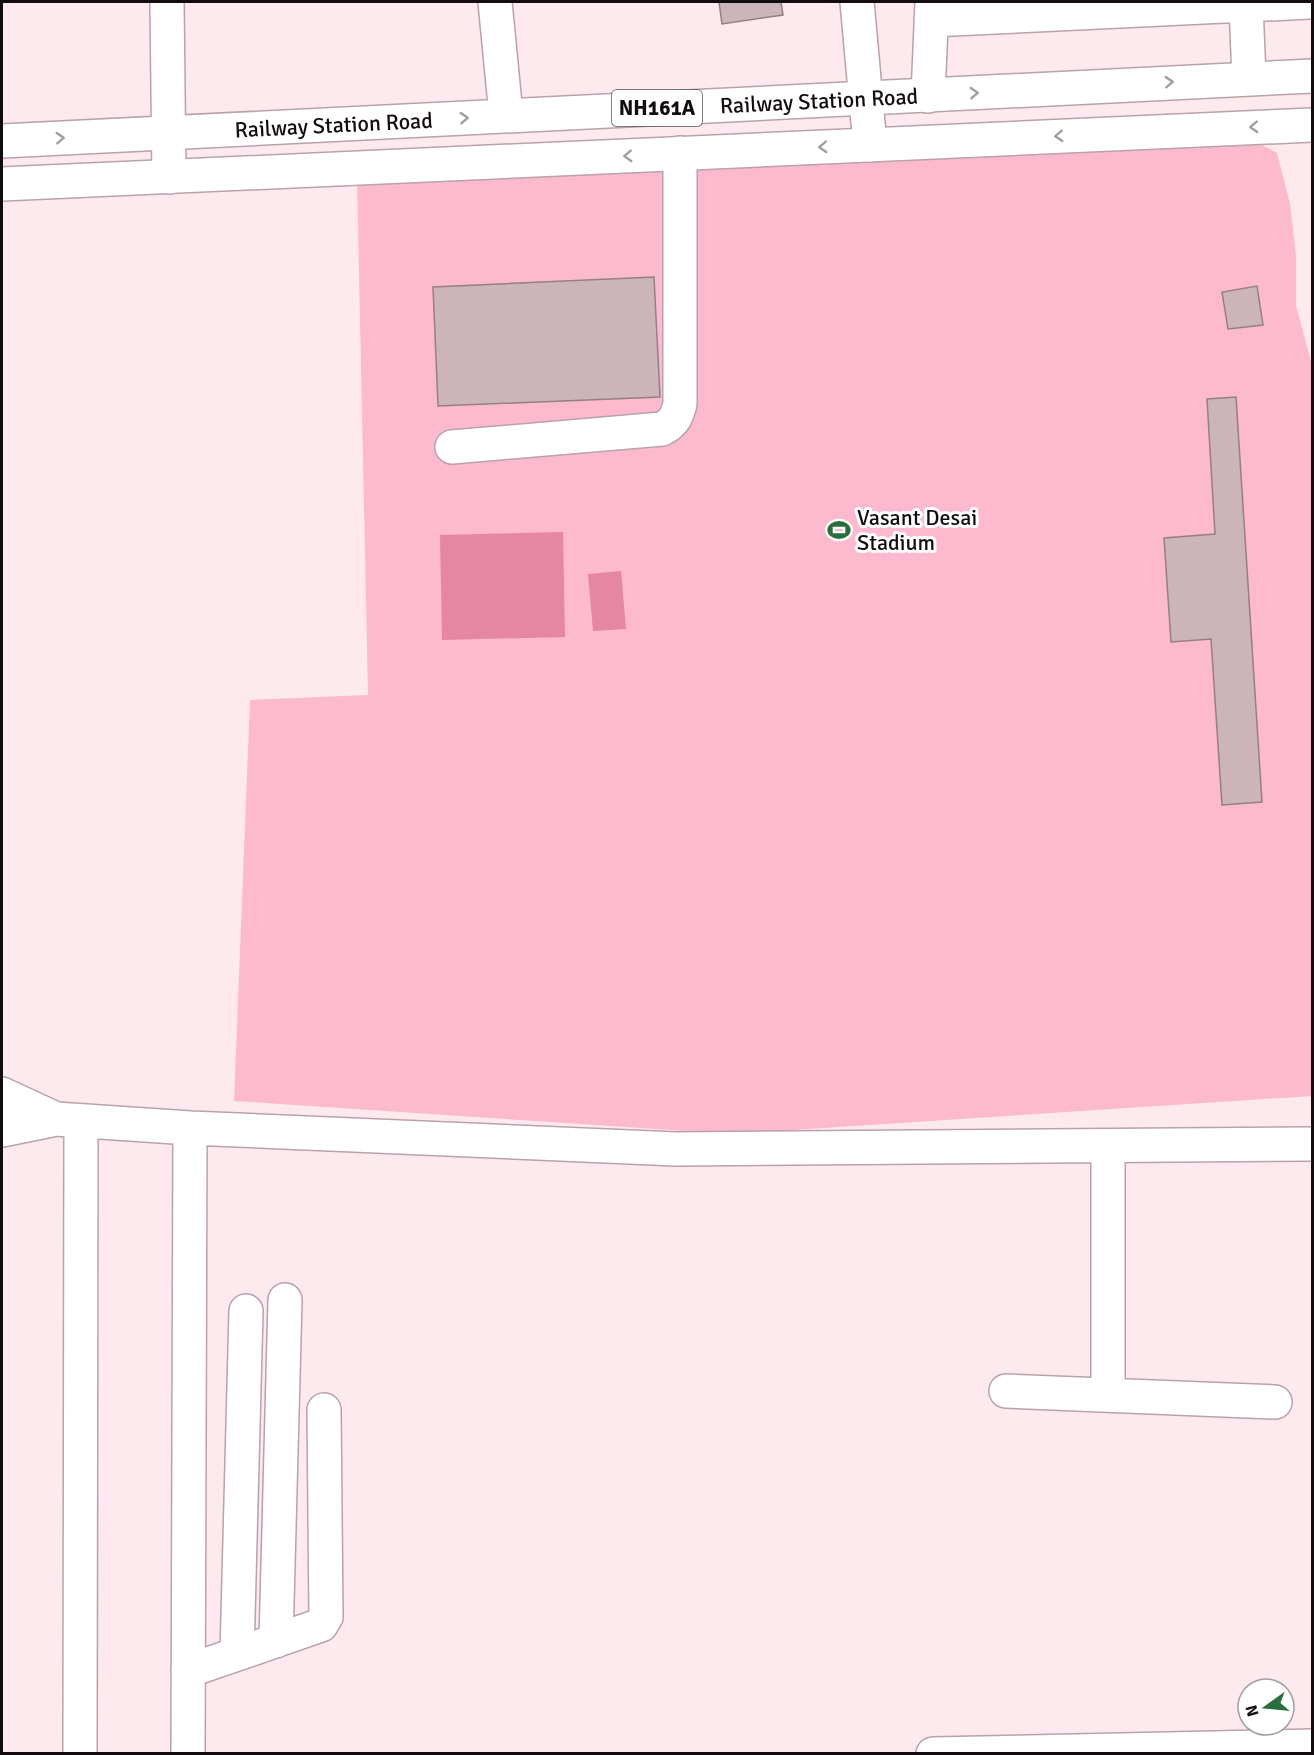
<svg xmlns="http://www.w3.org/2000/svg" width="1314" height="1755" font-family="Signika,sans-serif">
<rect width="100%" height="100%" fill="#fde9ee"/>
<path fill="#fdb9cd" d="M1241,134L1277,153L1290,204L1296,256V306L1312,365V1096L731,1134L234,1101L250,700L368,695L357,177Z"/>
<path fill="#e586a5" d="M563,532L565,637L442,640L440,535Z
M621,571L626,629L593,631L588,574Z"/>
<path fill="#cbb4ba" stroke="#947f84" stroke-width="1.5" d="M719,2H781L783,15L722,24Z
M654,277L660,397L438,406L433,287Z
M1257,286L1263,325L1228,329L1222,292Z
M1236,397L1262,802L1222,805L1211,639L1171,642L1164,538L1215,534L1207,399Z"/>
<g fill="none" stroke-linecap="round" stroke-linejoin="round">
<g stroke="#b9a2a8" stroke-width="36">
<path id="minor" d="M167,2L169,177
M495,2L506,115
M857,2L870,145
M1246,5L1249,78
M931,20L1309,2
M928,96L932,2
M452,447L662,429C674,423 677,416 680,404V153
M2,1094L56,1119
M2,1130L56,1119L190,1128L676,1149L1312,1144
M1108,1146V1395
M1006,1391L1275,1402
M276,1641L285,1300
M237,1654L246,1311
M188,1671L321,1625L326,1617L324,1410
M80,1754L81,1121
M188,1754L190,1128
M933,1754L1312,1746"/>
</g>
<g stroke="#b9a2a8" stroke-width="36">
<g id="highway">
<path id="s1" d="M2,141L1312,76"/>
<path d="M2,184L1312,125"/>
</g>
</g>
<use href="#minor" stroke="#fff" stroke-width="33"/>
<use href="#highway" stroke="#fff" stroke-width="33"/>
</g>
<defs><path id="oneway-chevron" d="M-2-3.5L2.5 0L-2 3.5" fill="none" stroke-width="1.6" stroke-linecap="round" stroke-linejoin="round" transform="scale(1.5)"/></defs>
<g stroke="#a19e9f">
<use href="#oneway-chevron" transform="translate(1169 82) rotate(-3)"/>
<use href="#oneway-chevron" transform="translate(974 93) rotate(-3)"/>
<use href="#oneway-chevron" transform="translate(464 118) rotate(-3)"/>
<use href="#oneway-chevron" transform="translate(1254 127) rotate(177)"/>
<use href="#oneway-chevron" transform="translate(1059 136) rotate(177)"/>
<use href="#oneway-chevron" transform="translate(60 138) rotate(-3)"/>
<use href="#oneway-chevron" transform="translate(823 147) rotate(177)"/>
<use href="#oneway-chevron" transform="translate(628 156) rotate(177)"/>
</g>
<defs>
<g id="stadium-bare" transform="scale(1.8)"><path d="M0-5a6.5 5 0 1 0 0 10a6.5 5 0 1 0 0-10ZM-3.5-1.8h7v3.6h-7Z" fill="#286f3c" stroke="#fff" stroke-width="2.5" paint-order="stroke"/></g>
</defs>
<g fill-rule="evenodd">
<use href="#stadium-bare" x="839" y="530"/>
</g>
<g text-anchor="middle" stroke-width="6" stroke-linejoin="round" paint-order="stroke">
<rect fill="#fff" stroke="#5a5556" stroke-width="1.5" x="612" y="90" width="90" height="36" rx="4.5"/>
<g font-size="21" font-weight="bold" fill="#130c0e">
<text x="657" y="115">NH161A</text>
</g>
<g font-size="22" fill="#130c0e" stroke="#fff">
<text dy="8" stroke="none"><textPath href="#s1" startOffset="818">Railway Station Road</textPath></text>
<text dy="8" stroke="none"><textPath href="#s1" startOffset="332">Railway Station Road</textPath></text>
</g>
<g font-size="22" fill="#130c0e" stroke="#fff" text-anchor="start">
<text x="857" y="525">Vasant Desai<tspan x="857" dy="25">Stadium</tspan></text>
</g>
</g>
<rect width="1314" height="1755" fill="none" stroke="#130c0e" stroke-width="6"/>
<g transform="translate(1266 1707) rotate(255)"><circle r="28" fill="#ffffff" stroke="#a19e9f" stroke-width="1.5"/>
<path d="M0-4.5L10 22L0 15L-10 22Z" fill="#286f3c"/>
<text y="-9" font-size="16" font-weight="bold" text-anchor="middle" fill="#130c0e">N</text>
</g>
</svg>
